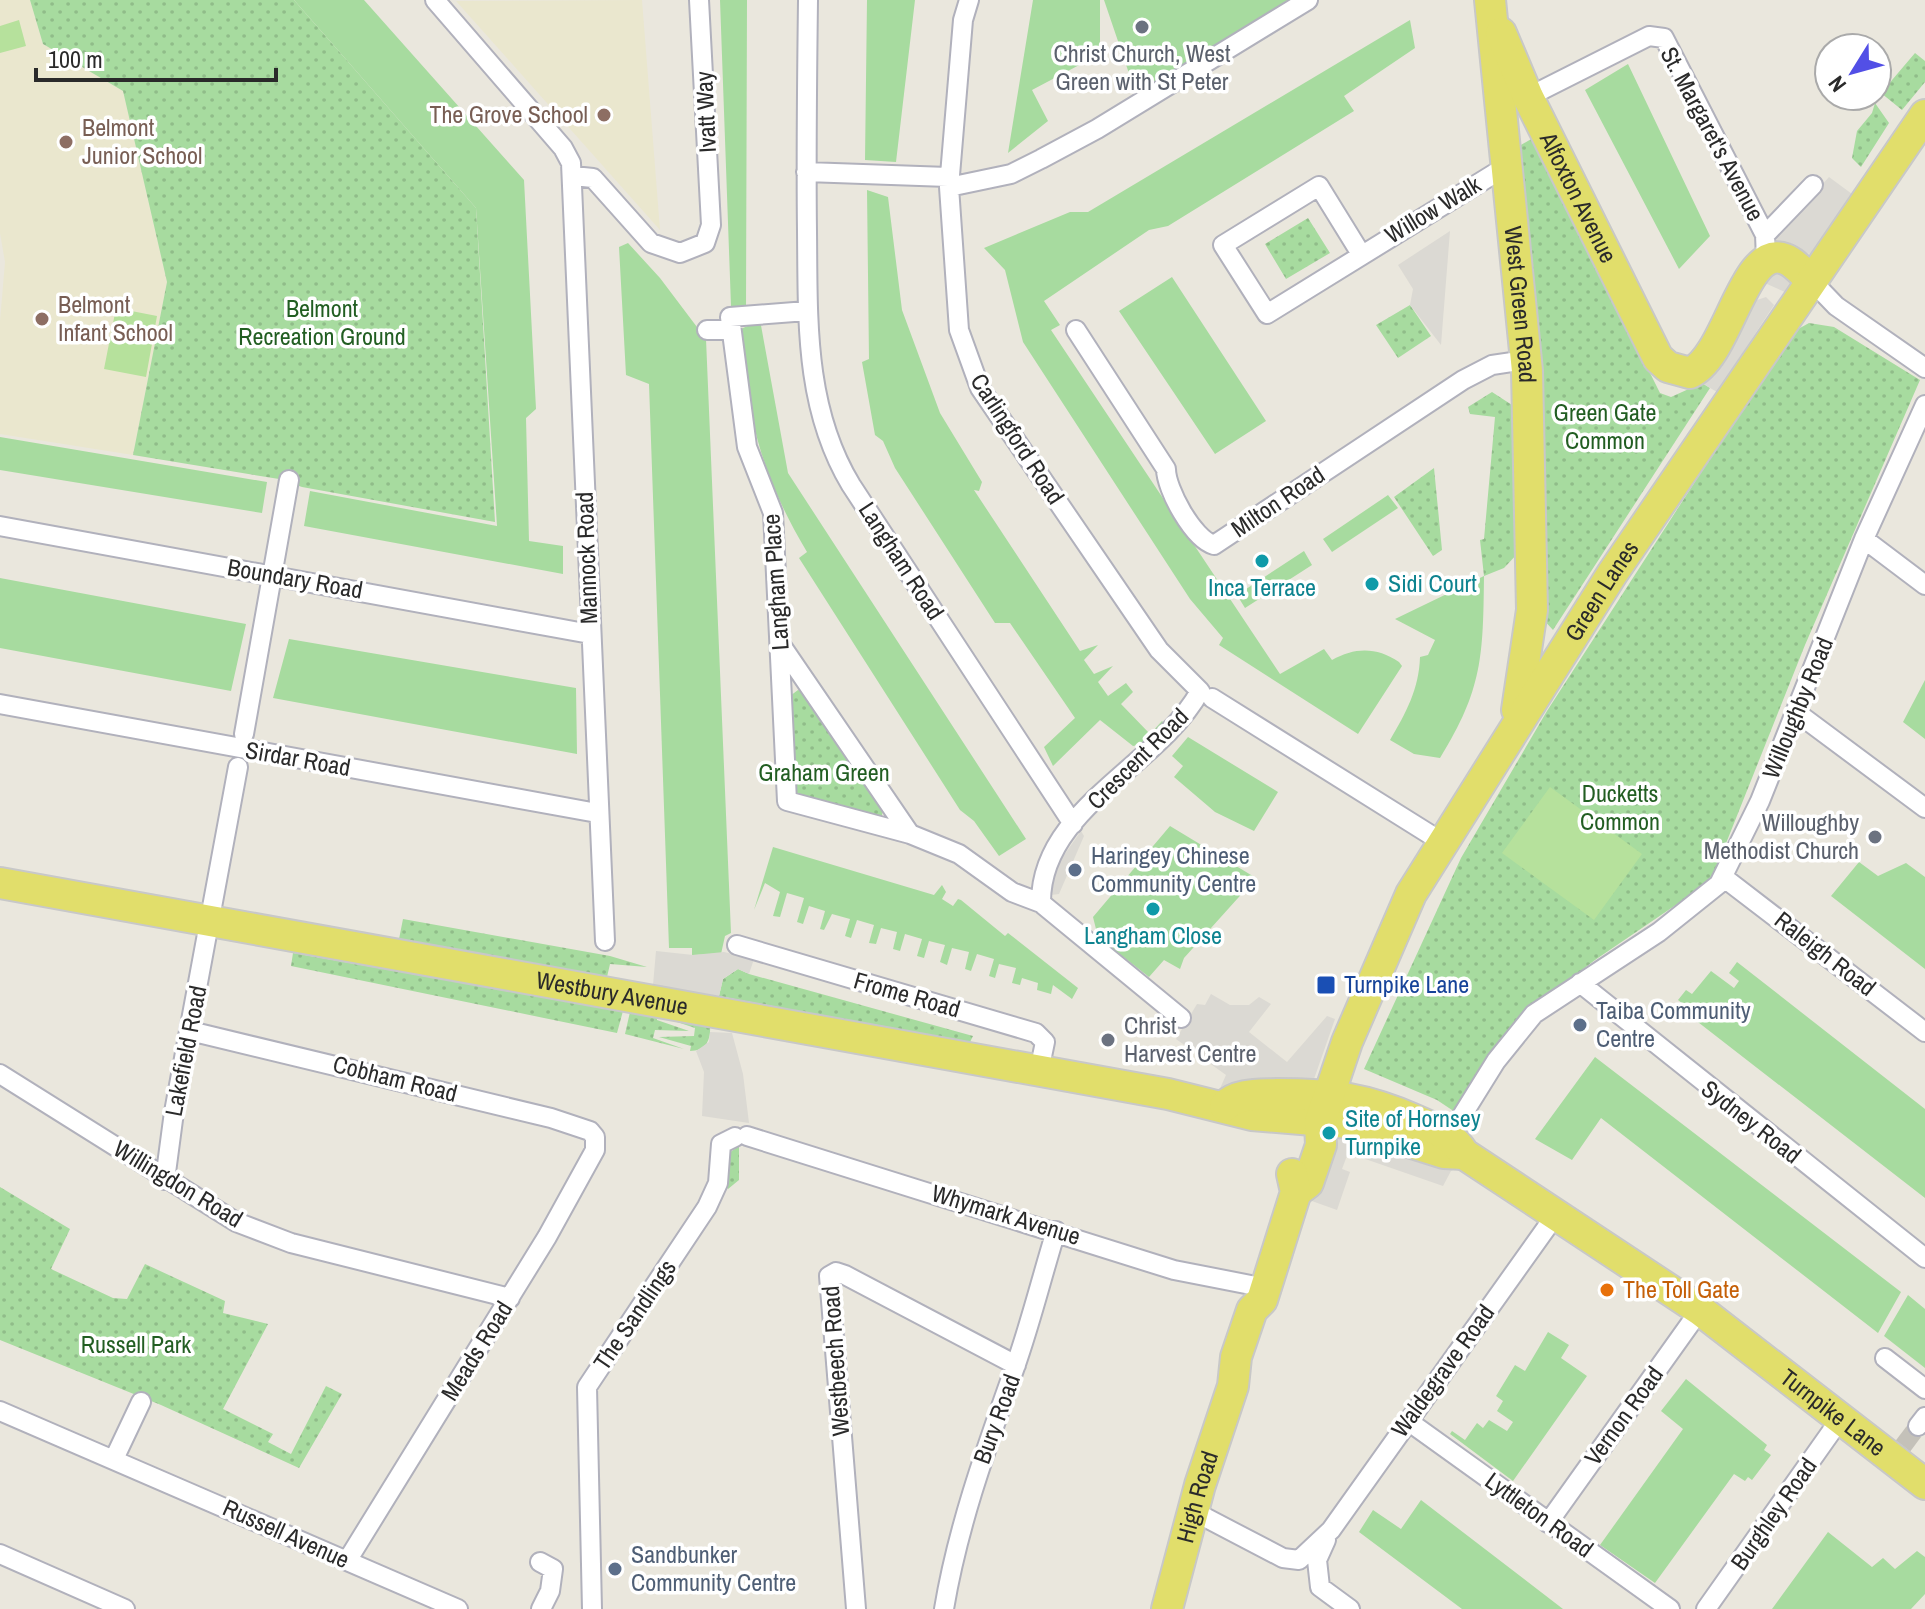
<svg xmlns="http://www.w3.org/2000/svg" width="1925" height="1609" font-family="'Archivo Narrow',sans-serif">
<defs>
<pattern id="grass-dots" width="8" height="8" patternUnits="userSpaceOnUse" patternTransform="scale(2)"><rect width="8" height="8" fill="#a7db9f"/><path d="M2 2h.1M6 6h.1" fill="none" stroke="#90bc89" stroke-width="1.8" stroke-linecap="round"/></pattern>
</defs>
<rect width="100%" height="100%" fill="#eae7dd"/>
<path fill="#eae7ce" d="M0,0H30L43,44L123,91L167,282L133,455L0,434V321L5,262L0,233Z
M642,0L660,230L456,1Z"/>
<path fill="url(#grass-dots)" d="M30,0H294L476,208L495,522L302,487L279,479L133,455L167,282L123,91L43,44Z
M1915,53L1925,61V82L1902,110L1881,93Z
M1875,103L1889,123L1861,167L1852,158L1857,131L1872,113Z
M1533,138L1660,393L1671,397L1702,383L1710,388L1553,630L1541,617L1542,357L1514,149Z
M1308,218L1330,253L1286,279L1265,244Z
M1410,305L1431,336L1398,358L1376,325Z
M1809,323L1834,327L1920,380L1805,645L1711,881L1595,960L1523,1015L1458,1114L1437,1100L1364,1069L1461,858L1547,711L1791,333Z
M1492,392L1512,405L1519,552L1504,568L1484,576L1480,540L1484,539L1495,417L1470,414L1468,407Z
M1434,468L1442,550L1433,556L1394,497Z
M798,690L806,693L883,811L881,819L796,794L790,696Z
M403,919L610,956L647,967L610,964L607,977L399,939Z
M293,953L623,1011L617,1033L291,966Z
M738,969L749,974L973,1036L970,1042L952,1040L719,996L723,979Z
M630,1012L657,1017V1020L689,1031L655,1030L653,1038L684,1049L625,1034Z
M662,1017L710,1026C711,1040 706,1051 690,1051L691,1046L659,1037L694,1036L695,1028Z
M739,1146V1180L728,1189L725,1185L726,1155Z
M0,1187L70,1229L51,1269L113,1298L127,1299L145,1264L225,1301L223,1313L268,1324L223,1409L273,1434L268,1442L291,1454L326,1386L342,1394L299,1468L161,1405L0,1340Z"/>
<path fill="#a7db9f" d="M294,0H364L524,180L536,409L526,418L529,541L563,546V574L304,526L310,491L497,526L476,208Z
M720,0H747L746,308L731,306Z
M867,0H915L896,162L865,160Z
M1033,0H1100V54L1032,90L1048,121L1008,153Z
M1104,0H1288L1136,94Z
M1410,20L1415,48L1344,96L1354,111L1168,226L1149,230L1044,301L1060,325L1051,330L1280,674L1324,649L1332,660C1355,647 1377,647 1399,662L1402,666L1358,734L1219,645L1223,638L1190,599L1023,342L1005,270L984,248L1070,212H1088Z
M1628,64L1710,236L1679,269L1585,90Z
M867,190L888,197L902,310L940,413L982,482L979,491L974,490L1080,651L1098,645L1084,660L1094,674L1113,666L1098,682L1108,696L1126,683L1133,692L1121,704L1150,734L1162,721L1165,724L1144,744L1133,746L1100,720L1053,766L1044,747L1075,718L1010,623H995L895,468L883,441L875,435L862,362L869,359Z
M628,243L660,278L706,339L731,933L725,936L721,954L692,955V948H669L649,384L626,375L619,247Z
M1172,277L1266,421L1215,454L1119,311Z
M760,320L788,473L1026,839L999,856L974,821L960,810L799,558L807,552C760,473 749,420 739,330Z
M0,437L267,482L262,513L0,470Z
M1388,495L1398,508L1332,552L1323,539Z
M1304,551L1312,565L1245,608L1237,595Z
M1484,576C1483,655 1483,689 1440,758L1414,754L1390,740C1406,713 1419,689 1420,657L1428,655L1435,640L1395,619Z
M0,578L246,624L231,691L0,648Z
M289,639L576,688L577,754L273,698Z
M1925,680V739L1903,722Z
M1188,737L1278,792L1254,831L1215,812L1174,777L1183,766L1172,756Z
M1170,826L1256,878L1184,958L1180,969L1164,960L1149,977L1098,937L1093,917Z
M773,847L934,895L942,885L946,892L942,899L953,906L958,899L961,900L1005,936L1008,933L1078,988L1072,999L1053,985L1051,994L1037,990L1038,983L1022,978L1020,985L1012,983L1016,968L999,964L995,978L989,976L994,959L977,954L971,971L965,969L969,952L952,948L947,965L940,962L945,945L929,941L924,958L917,956L922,939L905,934L900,951L893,949L897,932L881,928L876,944L869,943L874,925L857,920L851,938L845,936L850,919L832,914L824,930L820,929L825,911L809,906L803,924L797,922L804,898L787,893L780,917L773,916L780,892L765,883L754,910Z
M1859,862L1878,876L1906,863L1925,877V969L1831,896Z
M1737,962L1925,1109V1198L1685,1012L1688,1008L1678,1000L1686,990L1692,994L1711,971L1734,988L1739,981L1729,973Z
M1595,1057L1901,1292L1878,1333L1601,1118L1572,1160L1535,1139Z
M1908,1295L1925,1309V1368L1884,1336Z
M1548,1332L1569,1345L1561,1358L1587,1376L1513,1481L1450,1434L1452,1431L1465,1440L1477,1423L1483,1428L1489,1420L1507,1431L1513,1422L1497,1411L1503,1401L1496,1396L1515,1365L1525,1371Z
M1686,1379L1767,1445L1764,1450L1771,1455L1752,1480L1748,1477L1745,1481L1734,1474L1655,1583L1600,1545L1683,1429L1661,1411Z
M1421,1500L1563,1609H1462L1359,1532L1373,1510L1401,1529Z
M1828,1532L1872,1567L1883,1558L1895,1569L1917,1551L1925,1557V1594L1911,1609H1772Z"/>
<path fill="#b6e19c" d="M19,20L26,46L0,53V26Z
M116,308L157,316L146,377L104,369Z
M1550,787L1642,854L1594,920L1502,853Z"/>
<path fill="#dbd9d3" d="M1829,177L1852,194L1811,254L1781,251L1769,244Z
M1450,231L1441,345L1410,305L1413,289L1398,265Z
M1776,269L1797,275L1785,292L1767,284L1756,285Z
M1766,297L1774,305L1717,392L1700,382L1754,301Z
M1081,831L1084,836L1059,894L1051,895L1055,868Z
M656,951L693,955L724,952L754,959L749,974L738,969L723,979L719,996L653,985Z
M1211,994L1230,1005H1249L1259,997L1271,1004L1249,1032L1287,1062L1327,1016L1335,1019L1314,1079L1309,1082L1218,1093L1226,1075L1176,1039L1197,1004L1205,1005Z
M710,1032L732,1033L743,1074L749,1123L702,1116L704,1072L696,1051L709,1042Z
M1340,1136L1459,1167L1451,1171L1443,1186L1348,1153L1342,1169L1350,1172L1337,1210L1309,1200L1332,1141Z"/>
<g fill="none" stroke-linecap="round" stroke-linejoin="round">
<path stroke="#c4c1b9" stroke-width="18" stroke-dasharray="18 9" stroke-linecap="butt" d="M1903,1446L1918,1426"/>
<g stroke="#b1b1bc" stroke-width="22">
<path id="street" d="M435,0L563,148L571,163L605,941
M808,0C807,77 806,154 807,231C808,319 804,407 851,485L1073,824
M969,0L963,20L949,187L959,330L980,388L1159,650L1200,691C1159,766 1040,809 1041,903
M1528,97L1649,36L1664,38L1765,235L1766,259
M806,172L948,177
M573,176L593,178L651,243L680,253L705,243L711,225L699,0
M949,187L1011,174L1041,159L1097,129L1308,0
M1765,235L1813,185
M1361,254L1319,186L1223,245L1267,314L1505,167
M1810,279L1836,306L1925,368
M807,311L730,317L747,447L773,513L787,801L910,834L959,854L1012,892L1041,903L1181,1018
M707,330H731
M1076,330L1166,469C1166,489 1193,539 1214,545L1463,380L1492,365L1526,360
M0,526L590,634
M1864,539L1925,585
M781,645L910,834
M1212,698L1442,842
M0,704L597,813
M1796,712L1925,808
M244,734L289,480
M1723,877L1925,1032
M737,945L1036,1033L1045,1042L1039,1071
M1580,983L1925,1258
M190,1031L551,1118L590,1131L595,1137V1150L547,1237L347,1561
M0,1074L236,1222L291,1243L510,1298
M1450,1135L1496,1061L1534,1014L1659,932L1719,884L1760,801L1864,539L1925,405
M747,1136L1174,1270L1266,1288
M165,1180L174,1112L238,767
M1885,1358L1925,1389
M0,1411L458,1609
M1408,1421L1670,1609
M1918,1426L1925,1417
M114,1459L141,1402
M1193,1511L1283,1558L1299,1560L1331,1530L1557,1213
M1548,1523L1700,1310
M1326,1540L1317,1560L1320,1587L1350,1609
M0,1554L125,1609
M540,1562L553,1569L550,1591L541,1609
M592,1609L587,1387L707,1207L718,1183L721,1144L735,1137
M856,1609L829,1276L836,1272L845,1275L1016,1365
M944,1609C958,1525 987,1446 1015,1367C1031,1322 1042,1276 1056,1231
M1706,1609L1841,1418"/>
</g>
<g stroke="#c8c8c8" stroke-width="34">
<g id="primary">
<path id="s1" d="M1490,0L1527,371L1532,610L1517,710"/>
<path id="s2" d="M1501,33L1528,97L1658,358L1668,367L1690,373C1729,356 1743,243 1785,259C1794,262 1803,273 1810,279"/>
<path id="s3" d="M0,883L1168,1094L1252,1115L1349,1123L1444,1153L1464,1154"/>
<path id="s4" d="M1225,1106C1237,1093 1261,1095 1277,1094C1332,1094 1365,1098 1415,1120C1435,1129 1452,1134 1464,1154L1700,1310L1925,1484"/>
<path id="s5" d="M1296,1192L1308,1183L1321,1145L1320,1122L1347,1042L1411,894L1612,574L1925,115"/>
<path id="s6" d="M1167,1609L1200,1485L1233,1386L1236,1357L1252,1310L1262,1300L1296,1192L1292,1174"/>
</g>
</g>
<use href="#street" stroke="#fff" stroke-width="18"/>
<use href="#primary" stroke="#e1de6b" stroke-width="30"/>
</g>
<g fill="#6b7280" stroke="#fff" stroke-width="3">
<circle cx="1142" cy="27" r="8"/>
<circle cx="1875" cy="837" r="8"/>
<circle cx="1108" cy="1040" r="8"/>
</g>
<g fill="#8d6e63" stroke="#fff" stroke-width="3">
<circle cx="604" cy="115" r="8"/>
<circle cx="66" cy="142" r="8"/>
<circle cx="42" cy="319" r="8"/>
</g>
<g fill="#0f9aa8" stroke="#fff" stroke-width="3">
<circle cx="1262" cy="561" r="8"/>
<circle cx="1372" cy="584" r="8"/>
<circle cx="1153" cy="909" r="8"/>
<circle cx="1329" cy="1133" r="8"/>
</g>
<g fill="#5c6f8a" stroke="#fff" stroke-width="3">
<circle cx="1075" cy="870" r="8"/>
<circle cx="1580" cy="1025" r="8"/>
<circle cx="615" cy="1569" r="8"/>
</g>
<rect fill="#1a4fb4" stroke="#fff" stroke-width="3" x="1316" y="975" width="20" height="20" rx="4"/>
<circle fill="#e8710a" stroke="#fff" stroke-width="3" cx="1607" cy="1290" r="8"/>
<g text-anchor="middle" stroke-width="7" stroke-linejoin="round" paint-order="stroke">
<g font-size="24" fill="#5b616d" stroke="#fff">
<text x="1142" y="62">Christ Church, West<tspan x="1142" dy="28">Green with St Peter</tspan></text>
<text x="1859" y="831" text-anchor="end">Willoughby<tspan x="1859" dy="28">Methodist Church</tspan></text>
<text x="1124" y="1034" text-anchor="start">Christ<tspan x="1124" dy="28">Harvest Centre</tspan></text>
</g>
<g font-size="24" fill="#2a2a2a" stroke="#fff">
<text transform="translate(706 112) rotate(-93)" y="8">Ivatt Way</text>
<text transform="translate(1712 134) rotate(62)" y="8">St. Margaret's Avenue</text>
<text dy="8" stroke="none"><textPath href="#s2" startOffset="182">Alfoxton Avenue</textPath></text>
<text transform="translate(1433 210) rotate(-31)" y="8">Willow Walk</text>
<text dy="8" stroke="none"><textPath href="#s1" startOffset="306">West Green Road</textPath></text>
<text transform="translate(1017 439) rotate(57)" y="8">Carlingford Road</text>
<text transform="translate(1278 502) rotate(-34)" y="8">Milton Road</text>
<text transform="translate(587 558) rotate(-92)" y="8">Mannock Road</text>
<text transform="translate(901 561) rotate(57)" y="8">Langham Road</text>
<text transform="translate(295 579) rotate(10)" y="8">Boundary Road</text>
<text transform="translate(776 582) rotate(-94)" y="8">Langham Place</text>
<text dy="8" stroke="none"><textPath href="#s5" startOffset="682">Green Lanes</textPath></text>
<text transform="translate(1798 708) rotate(-68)" y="8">Willoughby Road</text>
<text transform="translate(298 759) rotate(10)" y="8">Sirdar Road</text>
<text transform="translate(1138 759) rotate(-45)" y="8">Crescent Road</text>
<text transform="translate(1825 954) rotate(38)" y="8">Raleigh Road</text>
<text dy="8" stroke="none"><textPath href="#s3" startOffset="622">Westbury Avenue</textPath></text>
<text transform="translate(907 995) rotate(16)" y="8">Frome Road</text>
<text transform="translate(186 1051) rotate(-79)" y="8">Lakefield Road</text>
<text transform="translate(395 1079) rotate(14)" y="8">Cobham Road</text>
<text transform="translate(1751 1122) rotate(38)" y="8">Sydney Road</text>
<text transform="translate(178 1184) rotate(31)" y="8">Willingdon Road</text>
<text transform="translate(1006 1215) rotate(17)" y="8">Whymark Avenue</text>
<text transform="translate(635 1315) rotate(-56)" y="8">The Sandlings</text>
<text transform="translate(477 1351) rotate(-58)" y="8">Meads Road</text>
<text transform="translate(836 1361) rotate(-94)" y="8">Westbeech Road</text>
<text transform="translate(1443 1371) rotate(-54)" y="8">Waldegrave Road</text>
<text dy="8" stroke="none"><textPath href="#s4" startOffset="708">Turnpike Lane</textPath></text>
<text transform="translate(1624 1416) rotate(-54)" y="8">Vernon Road</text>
<text transform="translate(997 1419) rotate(-70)" y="8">Bury Road</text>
<text dy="8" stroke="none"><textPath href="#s6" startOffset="116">High Road</textPath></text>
<text transform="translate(1774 1514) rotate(-55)" y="8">Burghley Road</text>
<text transform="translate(1539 1515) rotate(36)" y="8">Lyttleton Road</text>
<text transform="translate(286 1534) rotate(24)" y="8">Russell Avenue</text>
</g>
<g font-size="24" fill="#785e54" stroke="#fff" text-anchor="start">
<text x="588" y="123" text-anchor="end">The Grove School</text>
<text x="82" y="136">Belmont<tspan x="82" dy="28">Junior School</tspan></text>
<text x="58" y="313">Belmont<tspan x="58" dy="28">Infant School</tspan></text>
</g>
<g font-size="24" fill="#225e22" stroke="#fff">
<text x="322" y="317">Belmont<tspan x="322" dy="28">Recreation Ground</tspan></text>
<text x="1605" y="421">Green Gate<tspan x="1605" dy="28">Common</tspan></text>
<text x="824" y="781">Graham Green</text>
<text x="1620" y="802">Ducketts<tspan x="1620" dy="28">Common</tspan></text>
<text x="136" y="1353">Russell Park</text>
</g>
<g font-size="24" fill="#0d838f" stroke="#fff" text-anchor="start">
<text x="1388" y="592">Sidi Court</text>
<text x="1262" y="596" text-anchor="middle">Inca Terrace</text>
<text x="1153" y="944" text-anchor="middle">Langham Close</text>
<text x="1345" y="1127">Site of Hornsey<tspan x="1345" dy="28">Turnpike</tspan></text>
</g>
<g font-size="24" fill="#4e5e75" stroke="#fff" text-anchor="start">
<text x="1091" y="864">Haringey Chinese<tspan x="1091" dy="28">Community Centre</tspan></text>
<text x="1596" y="1019">Taiba Community<tspan x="1596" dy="28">Centre</tspan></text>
<text x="631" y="1563">Sandbunker<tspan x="631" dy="28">Community Centre</tspan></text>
</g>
<g font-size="24" fill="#164399" stroke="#fff" text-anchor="start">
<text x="1344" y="993">Turnpike Lane</text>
</g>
<g font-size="24" fill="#c56008" stroke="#fff" text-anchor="start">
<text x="1623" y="1298">The Toll Gate</text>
</g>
</g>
<g transform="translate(1853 72) rotate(233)"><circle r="38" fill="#ffffff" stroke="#aaaaaa" stroke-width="2"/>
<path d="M0-6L14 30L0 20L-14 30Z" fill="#524fe6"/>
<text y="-12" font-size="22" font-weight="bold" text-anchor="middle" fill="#2a2a2a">N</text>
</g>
<path d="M36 68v12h240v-12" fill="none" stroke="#2a2a2a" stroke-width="4"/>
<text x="48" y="68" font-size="24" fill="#2a2a2a" stroke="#ffffff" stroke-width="6" paint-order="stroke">100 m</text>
</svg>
